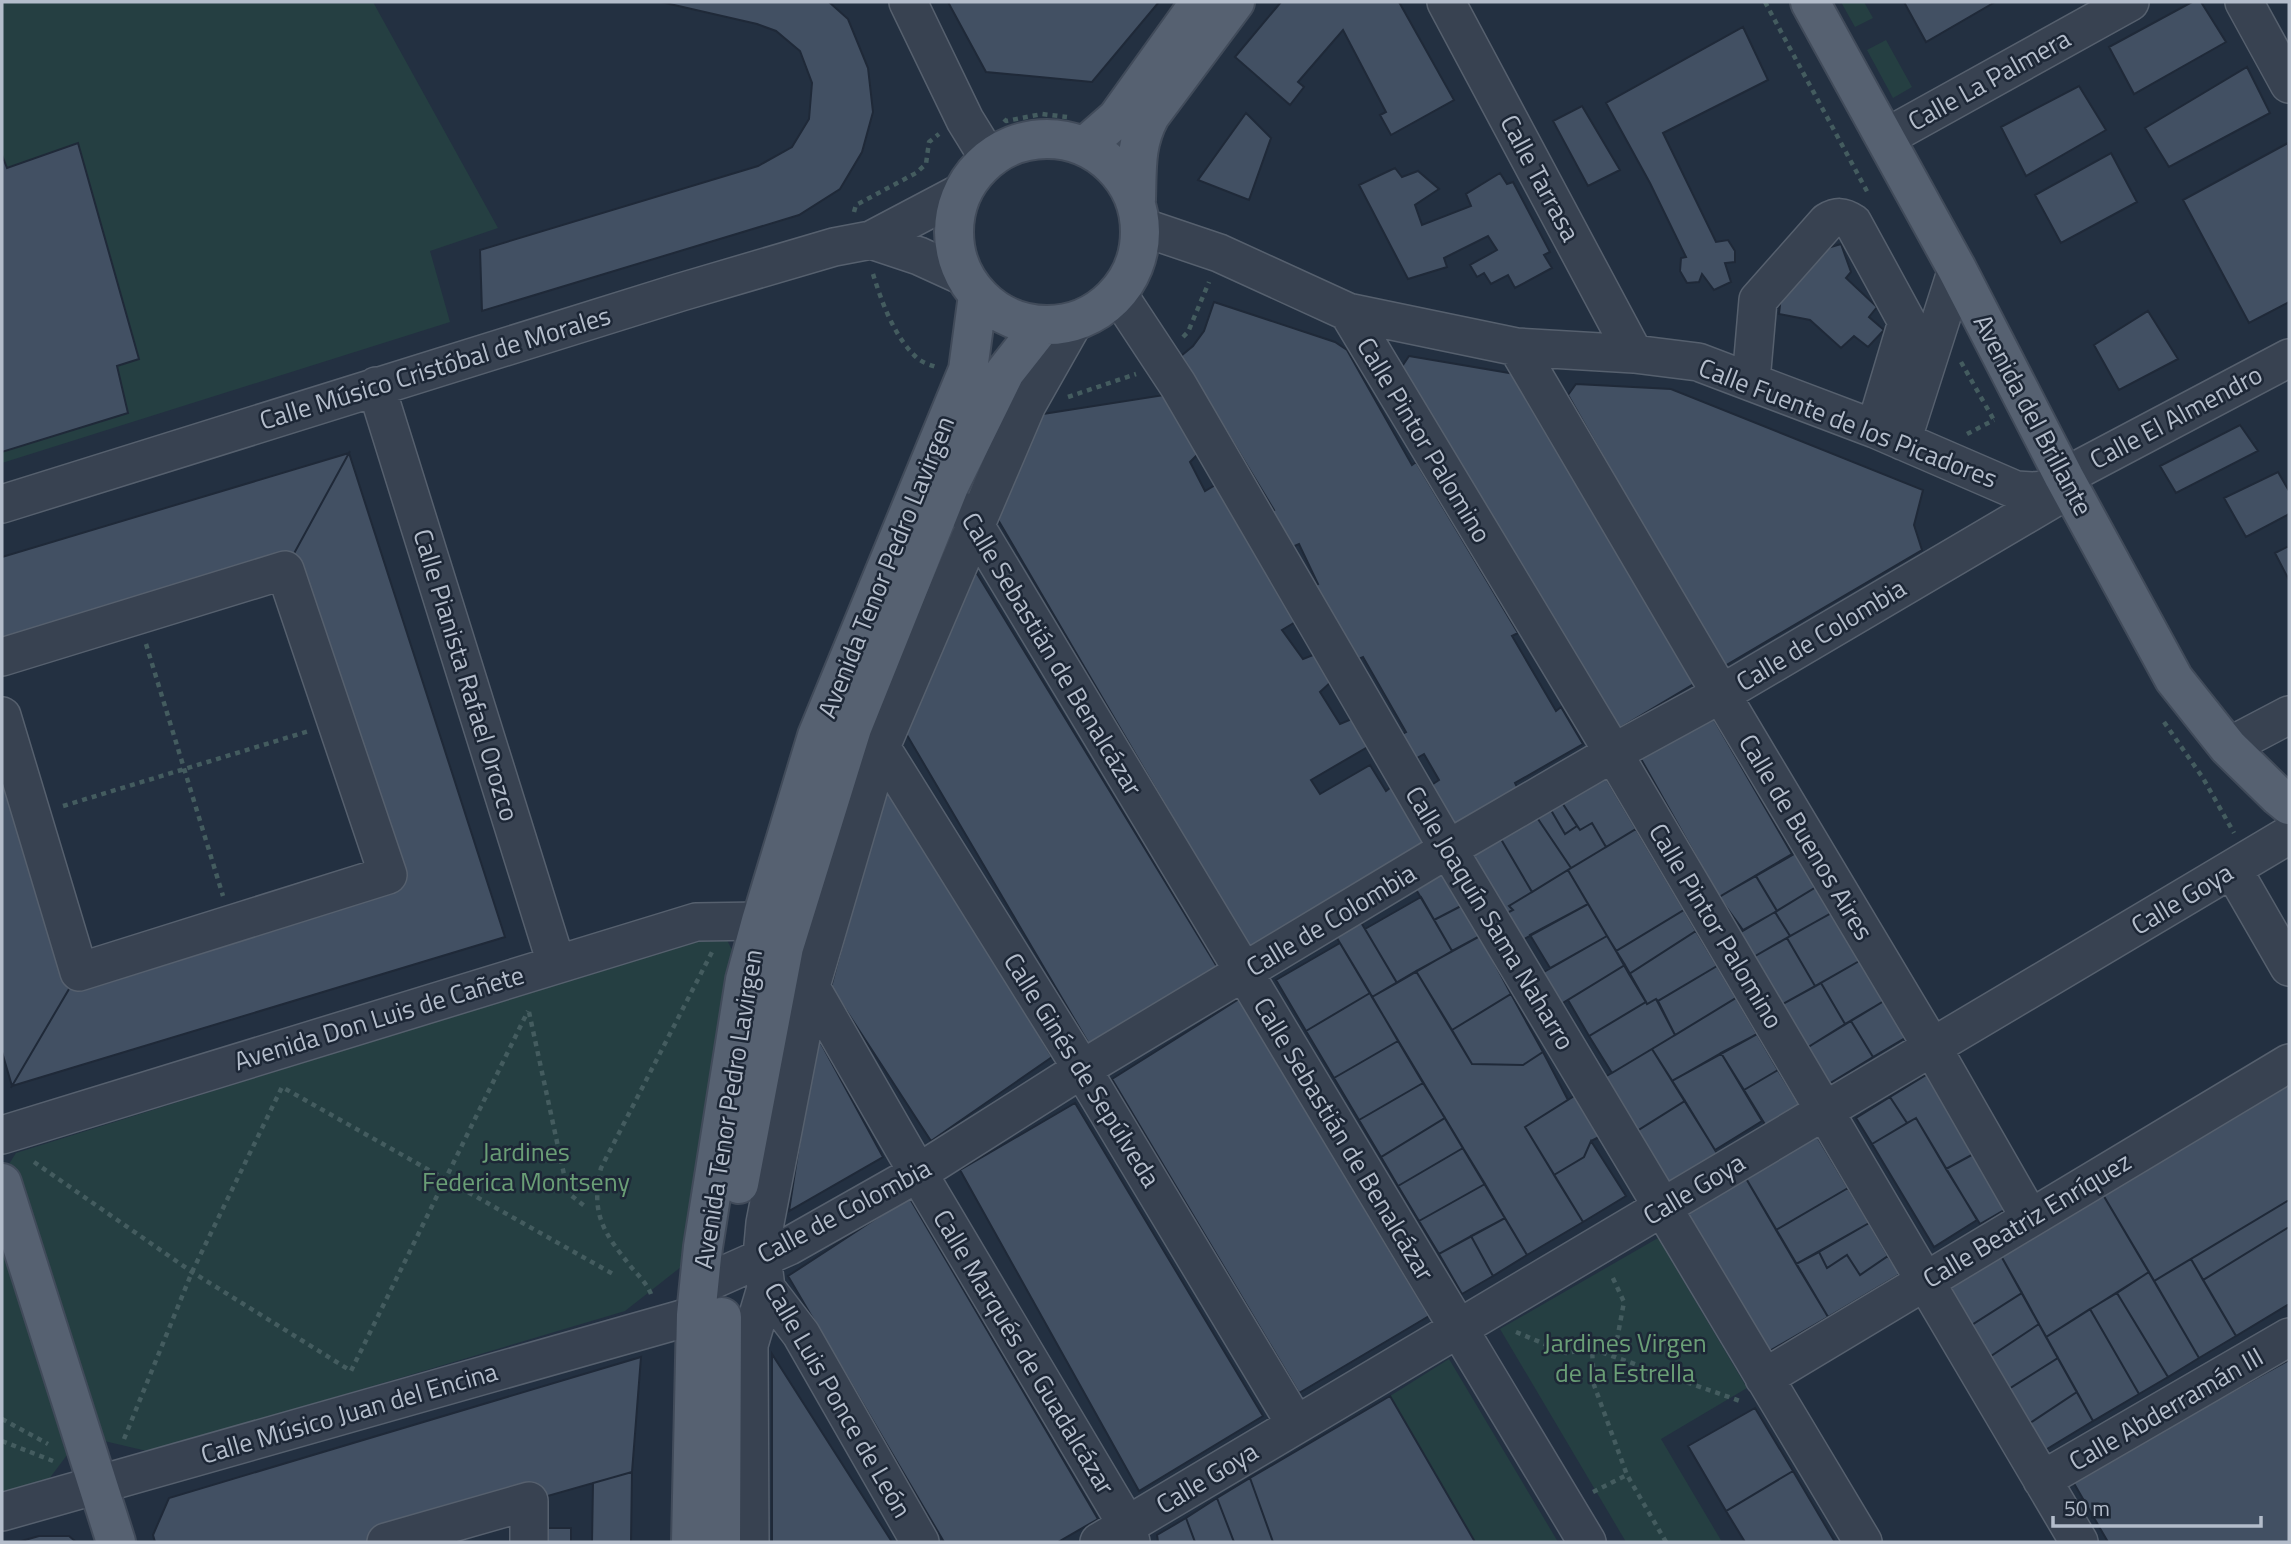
<svg xmlns="http://www.w3.org/2000/svg" width="2291" height="1544" font-family="'Titillium Web',sans-serif">
<rect width="100%" height="100%" fill="#233041"/>
<path fill="#253f42" d="M2,2H373L498,228L430,251L450,322L2,463Z
M1841,2H1864L1873,18L1855,27Z
M1886,40L1912,87L1893,98L1867,50Z
M726,938L737,960L686,1263L625,1311L151,1452L100,1440L9,1164L16,1153L684,943Z
M2,1221L73,1447L46,1483L2,1496Z
M1658,1238L1747,1388L1661,1439L1722,1542H1626L1500,1329Z
M1449,1359L1558,1542H1475L1390,1396Z"/>
<path fill="#425063" stroke="#1f2938" stroke-width="2" d="M661,2H829L848,19L868,68L873,112L862,152L840,189L799,215L482,311L480,250L758,166L792,147L809,119L812,83L800,51L776,31L757,24Z
M948,2H1159L1092,82L986,72Z
M1281,2H1399L1454,100L1391,135L1380,115L1386,112L1343,30L1298,82L1304,87L1290,105L1235,57Z
M1904,2H1995L1926,42Z
M2192,2H2201L2226,42L2134,94L2109,47Z
M1743,27L1768,80L1663,133L1716,242L1728,240L1735,251V262L1725,263L1731,282L1714,290L1702,274L1699,282L1687,283L1680,271L1681,258L1686,257L1650,183L1606,103Z
M2247,67L2270,113L2169,167L2145,128Z
M2079,86L2106,130L2026,176L2001,127Z
M1582,106L1620,170L1588,186L1553,121Z
M1246,113L1271,138L1249,200L1198,180Z
M78,143L139,359L117,366L128,413L2,452V155L7,168Z
M2288,143L2289,302L2249,323L2183,200Z
M2111,153L2137,202L2061,243L2035,195Z
M1395,168L1402,177L1418,171L1439,189L1415,205L1422,225L1471,206L1466,194L1500,173L1507,184L1513,182L1550,252L1544,255L1552,268L1515,288L1508,275L1491,284L1484,273L1477,277L1470,265L1497,250L1488,236L1444,258L1447,267L1408,279L1359,185Z
M1841,244L1851,272L1846,278L1877,307L1869,317L1884,330L1868,347L1854,336L1841,348L1810,320L1779,314L1781,296L1824,249Z
M1214,302L1335,342L1347,350L1412,465L1416,462L1518,633L1512,636L1556,711L1561,707L1583,744L1515,783L1518,789L1452,829L1427,788L1439,780L1424,754L1410,762L1396,737L1406,732L1363,657L1352,662L1308,589L1318,584L1299,544L1290,548L1270,512L1274,510L1181,356L1193,346L1204,331Z
M2148,311L2178,359L2119,390L2094,345Z
M1409,356L1515,374L1697,682L1618,729L1399,371Z
M1576,384L1671,389L1923,490L1914,525L1922,550L1723,667L1568,395Z
M1164,395L1199,453L1190,462L1205,491L1217,484L1297,621L1282,630L1303,659L1318,653L1332,681L1320,692L1340,724L1354,718L1371,745L1311,780L1320,794L1370,765L1386,791L1395,784L1429,844L1249,948L997,518L1043,414Z
M2240,425L2258,451L2176,493L2160,466Z
M349,453L285,570L2,657V557Z
M349,453L505,937L12,1086L79,972L388,875L285,570Z
M2278,472L2289,491V514L2246,537L2224,498Z
M2289,546V580L2275,553Z
M976,572L1219,970L1089,1044L904,730Z
M2,716L79,972L12,1086L2,1052Z
M1712,716L1792,854L1719,897L1641,759Z
M1603,773L1636,829L1606,847L1592,823L1580,830L1559,798Z
M883,794H896L1052,1057L931,1141L831,987Z
M1559,798L1577,826L1565,834L1548,805Z
M1548,805L1565,834L1577,826L1580,830L1592,823L1606,847L1571,868L1534,813Z
M1534,813L1571,868L1532,892L1498,834Z
M1636,829L1684,910L1616,951L1568,870Z
M1498,834L1532,892L1509,906L1513,910L1501,916L1463,853Z
M1796,853L1816,887L1777,911L1756,876Z
M1445,868L1463,905L1434,920L1414,886Z
M1568,870L1588,904L1517,943L1501,916L1513,910L1509,906Z
M1756,876L1777,911L1743,930L1719,897Z
M1818,886L1833,912L1790,936L1775,912Z
M1421,897L1452,951L1397,983L1365,929Z
M1588,904L1607,936L1550,968L1530,935Z
M1463,905L1480,936L1452,951L1434,920Z
M1684,910L1696,931L1629,974L1616,951Z
M1775,912L1790,936L1750,959L1736,935Z
M1833,912L1861,960L1815,986L1787,938Z
M1359,919L1397,983L1372,997L1334,933Z
M1696,931L1717,966L1658,1001L1656,999L1647,1004L1629,974Z
M1480,936L1511,994L1452,1030L1416,971Z
M1607,936L1625,965L1556,1007L1537,976Z
M1787,938L1815,986L1779,1006L1750,959Z
M1340,943L1370,993L1306,1031L1276,980Z
M1861,960L1884,1001L1845,1024L1821,983Z
M1625,965L1646,1002L1589,1036L1568,1000Z
M1717,966L1736,998L1675,1035L1658,1001Z
M1416,971L1472,1064L1523,1065L1543,1052L1568,1100L1525,1127L1583,1222L1527,1255L1372,997Z
M1821,983L1845,1024L1805,1049L1779,1006Z
M1370,993L1398,1041L1334,1078L1306,1031Z
M1511,994L1543,1052L1523,1065L1472,1064L1452,1030Z
M1736,998L1757,1034L1672,1081L1652,1049Z
M1239,999L1429,1316L1299,1393L1112,1079Z
M1656,999L1675,1035L1612,1073L1589,1036L1646,1002L1647,1004Z
M1884,1001L1905,1038L1873,1057L1851,1021Z
M1851,1021L1873,1057L1827,1085L1805,1049Z
M816,1034L883,1157L789,1211Z
M1757,1034L1778,1070L1744,1090L1721,1053Z
M1398,1041L1423,1083L1359,1120L1334,1078Z
M1652,1049L1685,1101L1632,1134L1600,1080Z
M1721,1053L1762,1121L1715,1150L1672,1081Z
M1778,1070L1800,1106L1766,1126L1744,1090Z
M1931,1072L1979,1151L1946,1169L1916,1118L1907,1123L1890,1097Z
M2289,1080V1200L2154,1281L2102,1193Z
M1423,1083L1445,1118L1381,1157L1359,1120Z
M1579,1093L1603,1135L1591,1141L1584,1157L1554,1175L1525,1127Z
M1890,1097L1907,1123L1872,1144L1856,1118Z
M1685,1101L1718,1155L1664,1188L1632,1134Z
M1075,1103L1263,1416L1139,1491L960,1170Z
M1445,1118L1463,1148L1398,1186L1381,1157Z
M1916,1118L1977,1220L1934,1247L1872,1144Z
M1815,1133L1848,1188L1776,1230L1744,1175Z
M1591,1141L1626,1196L1583,1222L1554,1175L1584,1157Z
M1463,1148L1485,1184L1419,1221L1398,1186Z
M1979,1151L2011,1206L1980,1224L1946,1169Z
M1744,1175L1828,1317L1766,1353L1682,1212Z
M1485,1184L1505,1218L1439,1254L1419,1221Z
M1848,1188L1869,1223L1796,1264L1776,1230Z
M2102,1193L2149,1272L2046,1337L2000,1254Z
M909,1197L1098,1519L1058,1542H944L788,1276Z
M2289,1200V1227L2203,1280L2191,1259Z
M1505,1218L1527,1255L1493,1276L1471,1236Z
M1869,1223L1888,1256L1860,1275L1847,1255L1827,1268L1819,1252Z
M2289,1227V1304L2236,1336L2203,1280Z
M1471,1236L1493,1276L1462,1294L1439,1254Z
M1819,1252L1827,1268L1847,1255L1860,1275L1888,1256L1900,1274L1828,1317L1796,1264Z
M2000,1254L2022,1293L1970,1326L1946,1287Z
M2191,1259L2236,1336L2199,1358L2154,1281Z
M2149,1272L2199,1358L2168,1377L2117,1293Z
M2022,1293L2039,1324L1988,1358L1970,1326Z
M2117,1293L2168,1377L2139,1394L2090,1309Z
M2090,1309L2139,1394L2093,1421L2046,1337Z
M2039,1324L2058,1358L2007,1390L1988,1358Z
M772,1354L892,1542H772Z
M641,1357L632,1472L386,1542H155L153,1535L169,1498Z
M2058,1358L2077,1392L2027,1425L2007,1390Z
M2289,1360V1542H2108L2072,1480Z
M2077,1392L2093,1421L2042,1452L2027,1425Z
M1390,1396L1475,1542H1273L1250,1478Z
M1755,1408L1793,1471L1726,1511L1688,1446Z
M1793,1471L1835,1542H1745L1726,1511Z
M632,1472L631,1542H592L593,1483Z
M1250,1478L1273,1542H1234L1217,1498Z
M1217,1498L1234,1542H1195L1186,1518Z
M1186,1518L1195,1542H1158L1157,1535Z
M529,1528H571V1542H529Z
M39,1536H69L76,1542H18Z"/>
<g fill="none" stroke-linecap="round" stroke-linejoin="round">
<g stroke="#56606e" stroke-width="40">
<path id="minor" d="M908,2L965,120L989,159
M1446,2L1634,354
M2244,2L2289,84
M1885,138L2130,2
M1142,227L1219,253L1348,312L1517,347L1634,354L1698,362L1875,429L2016,490L2034,491L2066,488
M871,240L919,256L965,277
M1118,294L1178,385L1448,849L1863,1542
M1348,312L1602,734L2079,1542
M1517,347L1721,694L1932,1047L2030,1218
M1751,381L1758,300L1827,222C1837,216 1843,216 1853,223L1907,322L1875,429
M376,386L556,963
M1902,441L1957,269
M2064,477L2289,358
M2,504L681,292L834,247L871,240L962,192
M967,512L1587,1542
M2,657L285,570L388,875L79,972L2,716
M867,738L881,747L1082,1069L1296,1425
M2228,747L2289,715
M2240,882L2289,967
M805,977L918,1173L1127,1525L1131,1542
M2,1135L696,922L761,921
M699,1286L789,1246L918,1173L1082,1069L1448,849L1613,753L1721,694L2071,488
M1764,1378L2289,1063
M2042,1480L2289,1337
M2,1512L696,1315
M386,1542L529,1501V1542
M750,1542L749,1345L766,1288
M920,1542L801,1334L766,1288L762,1256L765,1223L811,986L881,747L1027,405L1074,322
M1099,1542L2289,835"/>
</g>
<g stroke="#414b5a" stroke-width="42">
<path id="major" d="M1810,2L1957,269L2064,477L2174,679L2228,747L2278,796L2289,805
M954 232a93 93 0 1 1 186 0a93 93 0 1 1-186 0Z
M1085,146L1117,118L1200,2
M1136,200C1137,168 1135,144 1150,116L1235,2
M2,1183L116,1542
M739,1184L784,947L852,728L950,484L1005,372L1042,325
M691,1542L696,1315L703,1247L745,980L761,921L817,736L968,370L978,295
M721,1542L722,1317"/>
</g>
<path stroke="#445c5f" stroke-width="4.5" stroke-dasharray="5 5" stroke-linecap="butt" d="M1765,2L1869,195
M1004,119L1006,121L1042,114L1067,117
M854,212L856,205L916,173L926,164L929,142L939,134
M873,274C882,303 894,336 916,357C921,362 930,365 936,367
M1183,337L1188,332L1209,282
M1961,362L1995,422
M1068,397L1136,374
M1967,434L1994,420
M146,644L223,896
M2164,722L2203,778L2234,833
M63,806L309,731
M529,1012L568,1193L587,1208
M34,1162L192,1272L351,1371L528,1011
M651,1294C647,1284 639,1276 632,1268C604,1233 590,1215 601,1168L712,952
M1516,1332L1566,1353L1616,1345L1624,1302L1611,1274
M2,1419L48,1444
M124,1439L192,1272L282,1087L613,1274
M2,1441L53,1461
M1593,1492L1627,1475
M1666,1542L1627,1475L1594,1385L1592,1349L1743,1402"/>
<use href="#minor" stroke="#384251" stroke-width="37"/>
<use href="#major" stroke="#566171" stroke-width="38"/>
</g>
<g text-anchor="middle" stroke-width="5" stroke-linejoin="round" paint-order="stroke">
<g font-size="26" fill="#b4bdcb" stroke="#1d2736">
<text transform="translate(1989 80) rotate(-29)" y="9">Calle La Palmera</text>
<text transform="translate(1540 178) rotate(62)" y="9">Calle Tarrasa</text>
<text transform="translate(435 368) rotate(-17)" y="9">Calle Músico Cristóbal de Morales</text>
<text transform="translate(2033 415) rotate(62)" y="9">Avenida del Brillante</text>
<text transform="translate(2176 417) rotate(-28)" y="9">Calle El Almendro</text>
<text transform="translate(1848 423) rotate(21)" y="9">Calle Fuente de los Picadores</text>
<text transform="translate(1424 440) rotate(59)" y="9">Calle Pintor Palomino</text>
<text transform="translate(886 567) rotate(-68)" y="9">Avenida Tenor Pedro Lavirgen</text>
<text transform="translate(1821 635) rotate(-31)" y="9">Calle de Colombia</text>
<text transform="translate(1052 654) rotate(59)" y="9">Calle Sebastián de Benalcázar</text>
<text transform="translate(466 675) rotate(73)" y="9">Calle Pianista Rafael Orozco</text>
<text transform="translate(1806 837) rotate(59)" y="9">Calle de Buenos Aires</text>
<text transform="translate(2182 899) rotate(-31)" y="9">Calle Goya</text>
<text transform="translate(1490 918) rotate(59)" y="9">Calle Joaquín Sama Naharro</text>
<text transform="translate(1331 920) rotate(-31)" y="9">Calle de Colombia</text>
<text transform="translate(1716 926) rotate(59)" y="9">Calle Pintor Palomino</text>
<text transform="translate(379 1018) rotate(-17)" y="9">Avenida Don Luis de Cañete</text>
<text transform="translate(1082 1070) rotate(58)" y="9">Calle Ginés de Sepúlveda</text>
<text transform="translate(728 1109) rotate(-81)" y="9">Avenida Tenor Pedro Lavirgen</text>
<text transform="translate(1344 1139) rotate(59)" y="9">Calle Sebastián de Benalcázar</text>
<text transform="translate(1694 1189) rotate(-31)" y="9">Calle Goya</text>
<text transform="translate(844 1211) rotate(-28)" y="9">Calle de Colombia</text>
<text transform="translate(2027 1220) rotate(-31)" y="9">Calle Beatriz Enríquez</text>
<text transform="translate(1024 1352) rotate(59)" y="9">Calle Marqués de Guadalcázar</text>
<text transform="translate(838 1400) rotate(60)" y="9">Calle Luis Ponce de León</text>
<text transform="translate(2166 1409) rotate(-30)" y="9">Calle Abderramán III</text>
<text transform="translate(349 1413) rotate(-16)" y="9">Calle Músico Juan del Encina</text>
<text transform="translate(1207 1478) rotate(-31)" y="9">Calle Goya</text>
</g>
<g font-size="26" fill="#6a9e76" stroke="#1d2736">
<text x="526" y="1161">Jardines<tspan x="526" dy="30">Federica Montseny</tspan></text>
<text x="1625" y="1352">Jardines Virgen<tspan x="1625" dy="30">de la Estrella</tspan></text>
</g>
</g>
<rect width="2291" height="1544" fill="none" stroke="#b4bdcb" stroke-width="7"/>
<path d="M2053 1516v10h208v-10" fill="none" stroke="#b4bdcb" stroke-width="3.5"/>
<text x="2064" y="1516" font-size="21" fill="#b4bdcb" stroke="#1d2736" stroke-width="5" paint-order="stroke">50 m</text>
</svg>
